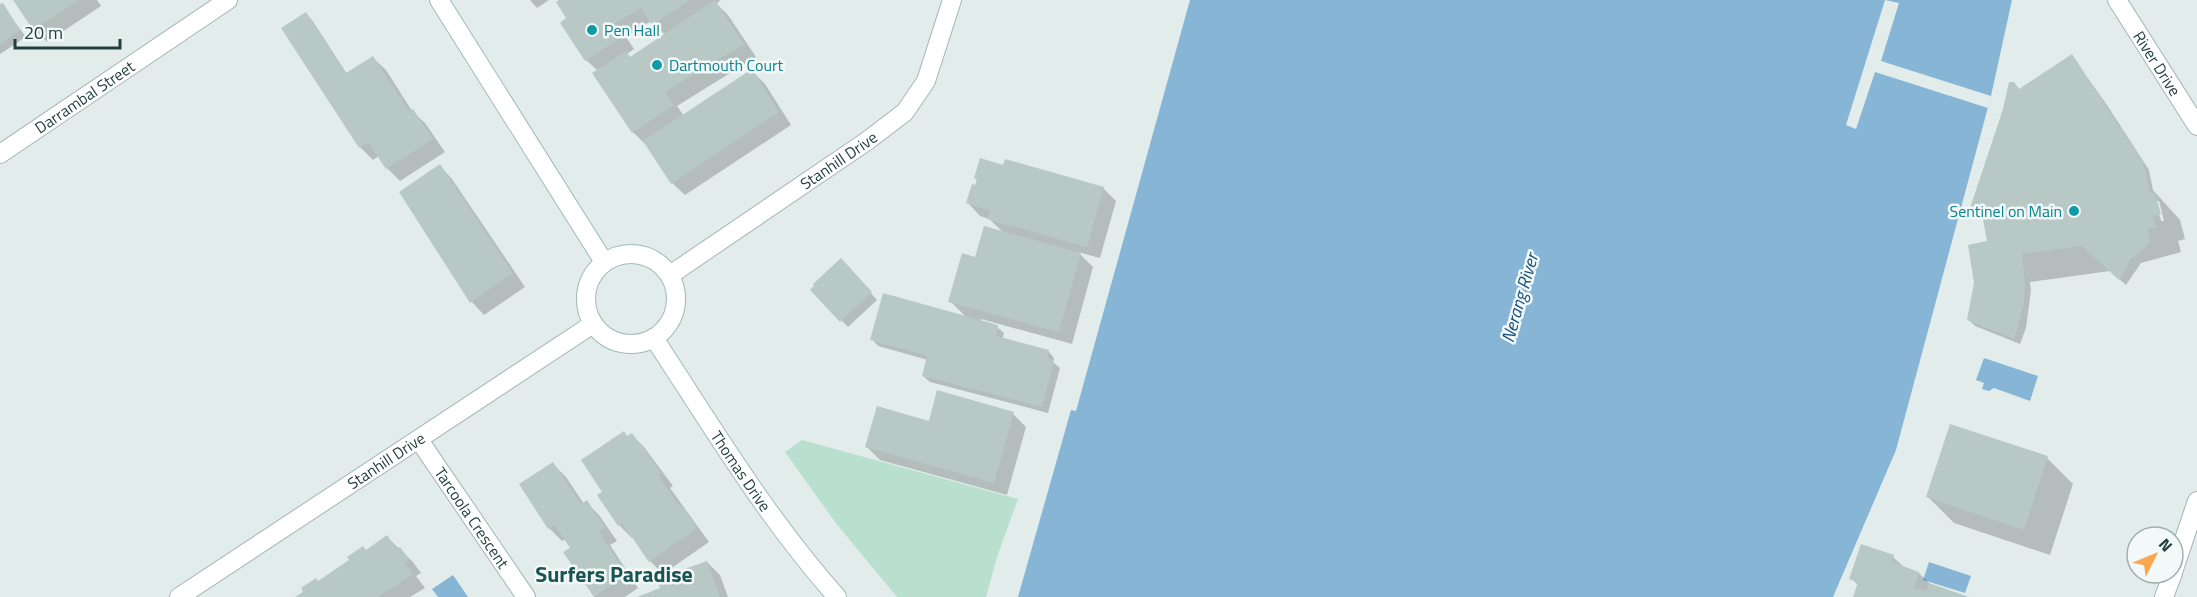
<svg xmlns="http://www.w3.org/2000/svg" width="2197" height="597" font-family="'Titillium Web',sans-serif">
<rect width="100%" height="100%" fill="#e2edeb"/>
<path fill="#b9e0ce" d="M802,440L1018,499L998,554L986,597H897L835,522L785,452Z"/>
<path fill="#86b5d6" d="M1190,0H2012L1991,96L1896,450L1833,597H1018L1071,410L1076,411Z
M1984,358L2038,376L2030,401L1994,388L1989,391L1982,389L1984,383L1976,380Z
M1929,562L1971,576L1965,593L1923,580Z
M453,575L468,597H438L432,589Z"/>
<path fill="#e2edeb" d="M1885,0L1899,3L1881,61L1991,96L1988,108L1875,72L1856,129L1846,125Z"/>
<path fill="#0003" fill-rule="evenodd" d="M15,0H97L101,6L47,42L34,29Z
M530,0H549L537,8Z
M562,0H720L717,4L728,15L756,57L677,106L684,116L752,71L765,84L791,125L685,195L672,183L646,145L633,132L594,74L598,71L586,60ZM651,21L665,35L631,58L627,54L634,49L626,37Z
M2,5L26,37L0,54V6Z
M306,14L312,20L347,74L373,58L386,70L412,111L425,123L445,152L400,181L387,168L379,156L373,160L360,147Z
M2072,56L2107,105L2149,170L2153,190L2180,220L2185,239L2178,241L2181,252L2141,263L2126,285L2110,271L2030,282L2031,290L2026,328L2020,344L1975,326L1968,319L1989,245L1984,214L1978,213L1972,207L2020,90ZM2156,201H2159L2164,221H2161Z
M440,166L452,179L525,287L484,315L472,302L401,193Z
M975,178L1103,188L1116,201L1100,258L1078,252L1093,267L1072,344L981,319V322L997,327L1004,333L1002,340L1048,351L1054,358L1053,362L1060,368L1048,413L930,382L923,376L928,360L878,346L872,339L967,318L950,301L976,259L1005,234L989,219L980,216L968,203L976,187L978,181Z
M848,267L877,300L848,327L812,290Z
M1013,414L1026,427L1007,495L880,460L867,447L930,423Z
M632,435L644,447L673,486L670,488L709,542L663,574L650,561L634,537L632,538L619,525L599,496L604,492L628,437Z
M2047,458L2073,484L2050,555L1954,523L1928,497Z
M553,464L566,477L584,504L586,502L599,515L617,541L610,545L638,588L625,597H595L565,553L572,548L566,539L562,541L549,528L521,485Z
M387,537L413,562L421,573L416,576L425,588L410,597H298Z
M1893,557L1905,568L1919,573L1931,585L1966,597H1855L1859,586L1851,578Z
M707,562L720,575L728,597H641L661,589Z"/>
<path fill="#b7c8c5" d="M13,0H79L33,30Z
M559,0H690L652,25L641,8L614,24L623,36L585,61L560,23L566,18L556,2Z
M715,0L744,44L665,92L674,105L632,133L592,73L626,51L630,57Z
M3,3L20,30L0,44V4Z
M306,12L346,73L373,56L409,111L413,109L433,139L386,169L368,142L359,148L281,28Z
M2072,54L2143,162L2150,193H2155L2161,214L2153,216L2156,227L2148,229L2150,243L2131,259L2119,280L2082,246L2022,254L2025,282L2024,304L2014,339L1967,320L1974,283L1968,245L1987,241L1982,214H1985L1989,209L1970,208L2003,109L2009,82H2014L2019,89Z
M752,69L779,112L671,184L643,141Z
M980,158L1003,165L1005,159L1104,187L1087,247L987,219L990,211L966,203L972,184L975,185L977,179L974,178Z
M440,164L513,273L470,303L399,192Z
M984,226L1081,253L1059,332L948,302L962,253L975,257Z
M841,258L872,292L840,322L810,290L814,286L813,284Z
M883,293L998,325L996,336L1049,350L1047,358L1054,361L1042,407L922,376L927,356L870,340Z
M937,390L1014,412L994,483L865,447L877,406L929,421Z
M1950,424L2048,456L2024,530L1926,497Z
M624,431L627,436L632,433L641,446L642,445L661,473L658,475L680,507L682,505L697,528L649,562L622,523L618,526L597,495L602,492L581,460Z
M553,462L581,504L587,500L605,527L599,532L627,574L594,597L563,552L570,548L555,525L548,529L519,484Z
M387,535L397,549L400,547L409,559L405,563L413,574L378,597H295L303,592L301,588L316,578L318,581L349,560L347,557L363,546L366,550Z
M1861,544L1894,555L1892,562L1919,572L1914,588L1926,592L1929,583L1969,597H1853L1858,582L1849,579Z
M707,561L720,597H637L660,588L658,583L677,576L676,572Z"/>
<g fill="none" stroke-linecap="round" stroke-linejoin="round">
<g stroke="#a4b6b4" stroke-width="20">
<g id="minor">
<path id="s1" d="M2117,0L2197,126"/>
<path id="s2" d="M0,154L228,0"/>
<path id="s3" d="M670,275L867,141L905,112L926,81L952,0"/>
<path id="s4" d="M419,440L526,597"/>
<path d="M2173,572L2197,501"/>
<path id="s5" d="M179,597L593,324"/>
<path d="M2164,597L2173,573"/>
</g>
</g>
<g stroke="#9fbab7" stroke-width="20">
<g id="secondary">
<path d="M439,0L604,262"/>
<circle cx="631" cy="299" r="45"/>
<path id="s6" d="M654,338C712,427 766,517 837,597"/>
</g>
</g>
<use href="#minor" stroke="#fff" stroke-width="18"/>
<use href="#secondary" stroke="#fff" stroke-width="18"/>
</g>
<g fill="#0f9aa8" stroke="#f3f9f8" stroke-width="2">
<circle cx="592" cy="30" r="6"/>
<circle cx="657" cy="65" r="6"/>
<circle cx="2074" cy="211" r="6"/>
</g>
<g text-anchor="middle" stroke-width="5" stroke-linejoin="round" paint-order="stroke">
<g font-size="16" fill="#0d838f" stroke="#f3f9f8" text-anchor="start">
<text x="604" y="36">Pen Hall</text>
<text x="669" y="71">Dartmouth Court</text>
<text x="2062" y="217" text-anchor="end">Sentinel on Main</text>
</g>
<g font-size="16" fill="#21403f" stroke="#f3f9f8">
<text dy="6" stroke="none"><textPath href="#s1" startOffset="75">River Drive</textPath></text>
<text dy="6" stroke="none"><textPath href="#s2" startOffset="102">Darrambal Street</textPath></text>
<text dy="6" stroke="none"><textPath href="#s3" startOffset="204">Stanhill Drive</textPath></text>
<text dy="6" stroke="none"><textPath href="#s5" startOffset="248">Stanhill Drive</textPath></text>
<text dy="6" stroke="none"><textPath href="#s6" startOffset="159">Thomas Drive</textPath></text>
<text dy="6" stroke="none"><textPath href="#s4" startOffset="94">Tarcoola Crescent</textPath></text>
</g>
<g font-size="18" font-style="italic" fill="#165380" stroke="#f3f9f8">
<text transform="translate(1520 298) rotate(-74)" y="6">Nerang River</text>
</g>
<g font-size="22" font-weight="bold" fill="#1b5353" stroke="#f3f9f8">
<text x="614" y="582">Surfers Paradise</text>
</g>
</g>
<g transform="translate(2155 555) rotate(47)"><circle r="28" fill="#f3f9f8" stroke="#9fafae" stroke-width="1.5"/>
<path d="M0-4.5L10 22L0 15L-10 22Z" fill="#fba752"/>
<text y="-9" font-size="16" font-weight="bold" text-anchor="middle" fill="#21403f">N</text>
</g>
<path d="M15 39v9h105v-9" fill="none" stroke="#21403f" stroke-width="3"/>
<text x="24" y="39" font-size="18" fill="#21403f" stroke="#f3f9f8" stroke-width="4.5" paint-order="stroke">20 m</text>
</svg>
